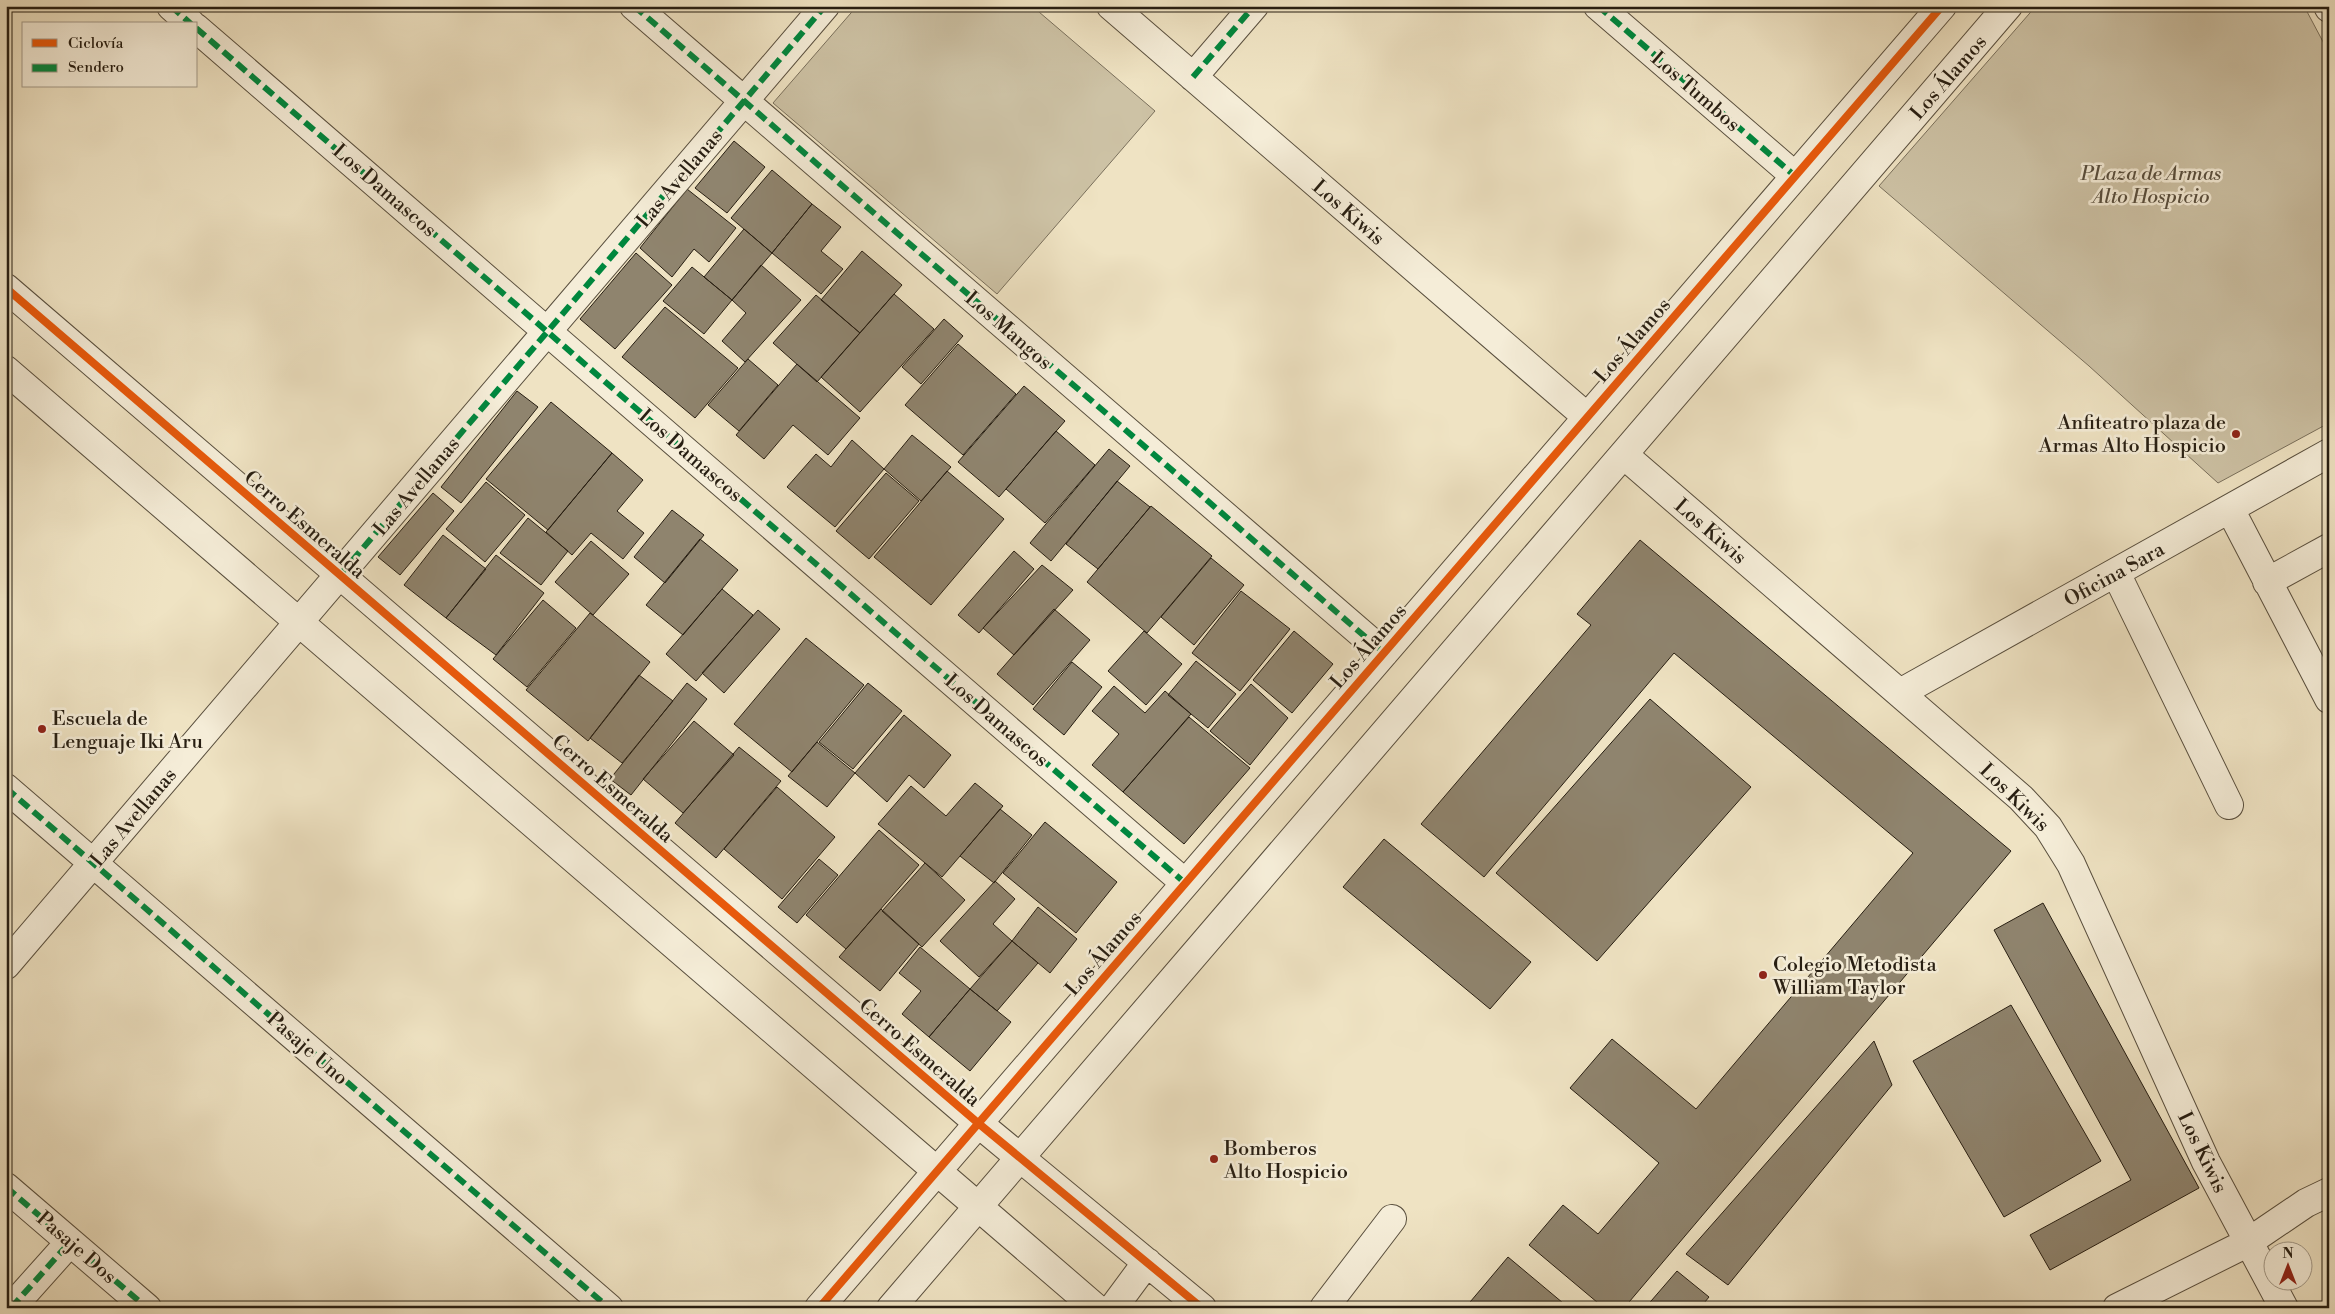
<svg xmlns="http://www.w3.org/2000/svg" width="2335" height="1314" font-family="'Libre Bodoni',serif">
<rect width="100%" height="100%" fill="#efe3c3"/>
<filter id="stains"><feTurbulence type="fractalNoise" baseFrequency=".004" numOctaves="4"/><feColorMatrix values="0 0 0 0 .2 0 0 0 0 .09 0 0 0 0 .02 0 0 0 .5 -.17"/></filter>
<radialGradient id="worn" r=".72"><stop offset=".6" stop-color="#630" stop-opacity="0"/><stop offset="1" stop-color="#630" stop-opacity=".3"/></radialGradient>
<path fill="#cdc2a5" stroke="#7a705c" d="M857,6H1032L1155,111L997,294L773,103Z
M2036,6H2304L2329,53V423L2218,483L2089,366L1879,186Z"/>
<path fill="#8f846e" stroke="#271e12" d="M734,141L765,167L727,213L695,188Z
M772,170L812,204L772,253L731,218Z
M687,189L736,228L709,262L694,249L672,277L640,248Z
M812,204L841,227L821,251L843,269L821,294L772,253Z
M744,229L772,253L732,300L704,277Z
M862,251L902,285L860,333L821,300Z
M636,253L672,285L615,349L580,319Z
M761,265L801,300L745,362L722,341L746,313L732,300Z
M692,267L732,300L704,334L663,301Z
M894,294L934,329L860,412L821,377Z
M816,295L860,333L817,382L773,343Z
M665,307L738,368L695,418L622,357Z
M944,319L963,336L921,384L902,367Z
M958,344L1016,394L963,455L905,405Z
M748,359L778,385L739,431L708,405Z
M797,364L860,418L828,455L793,425L764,459L736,435Z
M1024,386L1065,421L999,497L958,462Z
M517,391L538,407L461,503L441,487Z
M551,402L612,453L548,530L486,479Z
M1056,431L1095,465L1045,523L1006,489Z
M912,435L951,467L921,501L884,469Z
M852,440L884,469L835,527L787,487L816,454L831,467Z
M1109,449L1130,466L1051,561L1030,543Z
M612,453L643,480L617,511L644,533L623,559L591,533L572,555L546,532Z
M947,471L1004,519L931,605L874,557Z
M886,473L919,501L869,559L836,531Z
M1117,481L1150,507L1098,569L1066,544Z
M486,482L525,515L485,562L446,529Z
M433,493L454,511L400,575L378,557Z
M1151,506L1212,556L1147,633L1087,582Z
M672,510L704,535L665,583L634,557Z
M528,518L568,551L541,585L500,553Z
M443,535L486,569L446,618L404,585Z
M700,539L738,570L683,635L646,605Z
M1640,540L2011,851L1624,1308H1604L1529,1245L1563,1205L1598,1234L1659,1163L1570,1088L1612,1039L1696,1109L1913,853L1674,653L1484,877L1421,824L1591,625L1577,614Z
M591,541L629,574L593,615L555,582Z
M1014,551L1034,569L979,633L958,615Z
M496,555L544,593L496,655L446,618Z
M1211,558L1244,585L1194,645L1161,617Z
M1042,565L1073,590L1014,655L983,628Z
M722,589L753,615L696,681L666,654Z
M1241,591L1290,629L1240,691L1192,653Z
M543,600L576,628L527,687L493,659Z
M1054,609L1090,640L1033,705L997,674Z
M758,610L780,629L724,693L702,673Z
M590,613L650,662L588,741L526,690Z
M1144,631L1182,664L1146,705L1108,671Z
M1294,631L1333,664L1292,713L1253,680Z
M806,638L864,685L792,772L734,724Z
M1196,661L1236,694L1208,728L1168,695Z
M1072,662L1102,687L1064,735L1033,709Z
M639,675L673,701L622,763L590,738Z
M687,683L707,699L631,795L610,779Z
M868,683L902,711L853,769L819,742Z
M1251,684L1288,718L1250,765L1210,731Z
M1114,686L1145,713L1165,691L1191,714L1123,792L1092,765L1119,734L1092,711Z
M1650,699L1751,787L1597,961L1496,873Z
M904,715L951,755L924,788L909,775L887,802L855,773Z
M1189,717L1250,768L1184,844L1123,792Z
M694,721L734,755L683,813L643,779Z
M817,742L855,773L827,807L788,776Z
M739,747L781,781L716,858L675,823Z
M975,783L1003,806L942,877L878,824L911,786L946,816Z
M777,787L835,837L782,899L724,849Z
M1000,809L1032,835L994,883L960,856Z
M1045,822L1117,882L1076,933L1003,873Z
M879,830L919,865L846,949L806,915Z
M1384,839L1531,962L1490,1009L1343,887Z
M819,859L838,875L797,923L778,907Z
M925,863L965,900L922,947L882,911Z
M995,881L1015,899L993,924L1012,941L979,977L940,941Z
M2043,903L2199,1188L2050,1270L2030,1235L2131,1180L1994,930Z
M1038,907L1077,939L1050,973L1012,941Z
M881,909L919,944L880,991L839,957Z
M1012,941L1038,963L997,1011L970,989Z
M920,947L970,989L929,1037L902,1014L921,991L899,973Z
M970,989L1011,1022L970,1071L929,1037Z
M2011,1005L2101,1161L2004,1217L1913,1061Z
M1874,1041L1892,1085L1728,1285L1686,1254Z
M1508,1257L1569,1308H1465Z
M1677,1271L1709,1297L1700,1308H1645Z"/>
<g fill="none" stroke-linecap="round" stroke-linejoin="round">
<g stroke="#594f3e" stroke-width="30">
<path id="minor" d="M171,6L191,24
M634,6L1384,653
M1111,6L1587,417
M1598,6L1795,176
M2328,6L2329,8
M196,28L1185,883
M1193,77L1254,6
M6,288L978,1123L1202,1308
M6,370L1096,1308
M1624,455L2021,798L2048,827L2071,864L2206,1162L2284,1308
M2230,509L2329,699
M2116,573L2229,805
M2267,582L2329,548
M1900,693L2329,453
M6,788L609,1308
M6,965L825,6
M6,1187L147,1308
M11,1308L70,1242
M819,1308L1942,6
M891,1308L2008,6
M1113,1308L1147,1262
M1324,1308L1392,1219
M2117,1308L2247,1243L2306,1203L2329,1192"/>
</g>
<use href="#minor" stroke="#f5edd8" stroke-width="28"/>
<path stroke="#00873e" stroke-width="6" stroke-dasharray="12 6" stroke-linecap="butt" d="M171,6L191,24
M634,6L1384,653
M1598,6L1795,176
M196,28L1185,883
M1193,77L1254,6
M340,575L825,6
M6,788L609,1308
M6,1187L147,1308
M11,1308L70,1242"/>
<g stroke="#f5edd8" stroke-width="11">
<path id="cycleway" d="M6,288L978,1123L1202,1308
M819,1308L1942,6"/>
</g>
<use href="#cycleway" stroke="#e8590c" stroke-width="8"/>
</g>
<g fill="#8f2418" stroke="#f5edd8" stroke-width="2">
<circle cx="2236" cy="434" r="5"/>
<circle cx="42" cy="729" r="5"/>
<circle cx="1763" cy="975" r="5"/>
<circle cx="1214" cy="1159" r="5"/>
</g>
<g text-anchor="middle" stroke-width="5" stroke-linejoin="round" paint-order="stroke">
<g font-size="20" fill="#271e12" stroke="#f5edd8">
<text transform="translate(1948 77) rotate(-49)" y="7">Los Álamos</text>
<text transform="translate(1696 91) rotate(41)" y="7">Los Tumbos</text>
<text transform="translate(679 178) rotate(-50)" y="7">Las Avellanas</text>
<text transform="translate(385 190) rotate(41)" y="7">Los Damascos</text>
<text transform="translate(1349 212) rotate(41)" y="7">Los Kiwis</text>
<text transform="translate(1009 330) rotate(41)" y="7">Los Mangos</text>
<text transform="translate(1632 340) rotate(-49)" y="7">Los Álamos</text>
<text transform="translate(691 455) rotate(41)" y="7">Los Damascos</text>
<text transform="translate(416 486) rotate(-50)" y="7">Las Avellanas</text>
<text transform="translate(305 524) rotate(41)" y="7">Cerro Esmeralda</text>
<text transform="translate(1711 531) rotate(41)" y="7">Los Kiwis</text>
<text transform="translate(2114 574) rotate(-29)" y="7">Oficina Sara</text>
<text transform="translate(1368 646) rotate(-49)" y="7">Los Álamos</text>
<text transform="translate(997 720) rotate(41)" y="7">Los Damascos</text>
<text transform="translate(613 788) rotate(41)" y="7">Cerro Esmeralda</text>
<text transform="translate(2015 797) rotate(44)" y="7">Los Kiwis</text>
<text transform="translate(133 817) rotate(-50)" y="7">Las Avellanas</text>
<text transform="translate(1103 953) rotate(-49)" y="7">Los Álamos</text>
<text transform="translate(308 1048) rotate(41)" y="7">Pasaje Uno</text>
<text transform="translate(920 1052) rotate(41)" y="7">Cerro Esmeralda</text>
<text transform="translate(2203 1152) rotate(64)" y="7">Los Kiwis</text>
<text transform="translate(77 1247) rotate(41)" y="7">Pasaje Dos</text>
</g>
<g font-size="20" font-style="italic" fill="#594f3e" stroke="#f5edd8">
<text x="2151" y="180">PLaza de Armas<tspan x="2151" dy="23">Alto Hospicio</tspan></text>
</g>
<g font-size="20" fill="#271e12" stroke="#f5edd8" text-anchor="start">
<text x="2226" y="429" text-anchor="end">Anfiteatro plaza de<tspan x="2226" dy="23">Armas Alto Hospicio</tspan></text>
<text x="52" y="725">Escuela de<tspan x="52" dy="23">Lenguaje Iki Aru</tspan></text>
<text x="1773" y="971">Colegio Metodista<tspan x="1773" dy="23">William Taylor</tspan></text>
<text x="1224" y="1155">Bomberos<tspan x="1224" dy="23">Alto Hospicio</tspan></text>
</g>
</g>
<rect width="2335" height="1314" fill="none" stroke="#efe3c3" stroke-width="25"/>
<rect x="8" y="8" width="2320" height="1299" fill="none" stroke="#271e12" stroke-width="2.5"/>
<rect x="12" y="12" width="2310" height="1289" fill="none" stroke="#271e12"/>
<rect x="22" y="22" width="175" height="65" fill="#f5edd8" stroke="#a39a89"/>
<rect x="32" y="39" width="25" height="8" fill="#e8590c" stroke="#a39a89"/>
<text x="68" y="48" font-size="15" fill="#271e12">Ciclovía</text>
<rect x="32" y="64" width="25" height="8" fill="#00873e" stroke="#a39a89"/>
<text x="68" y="72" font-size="15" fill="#271e12">Sendero</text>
<g transform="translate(2288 1266)"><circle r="24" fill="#f5edd8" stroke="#a39a89"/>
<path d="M0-4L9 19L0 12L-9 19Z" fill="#8f2418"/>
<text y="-8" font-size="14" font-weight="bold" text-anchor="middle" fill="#271e12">N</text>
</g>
<rect width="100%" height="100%" filter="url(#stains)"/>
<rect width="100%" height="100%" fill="url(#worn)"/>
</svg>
